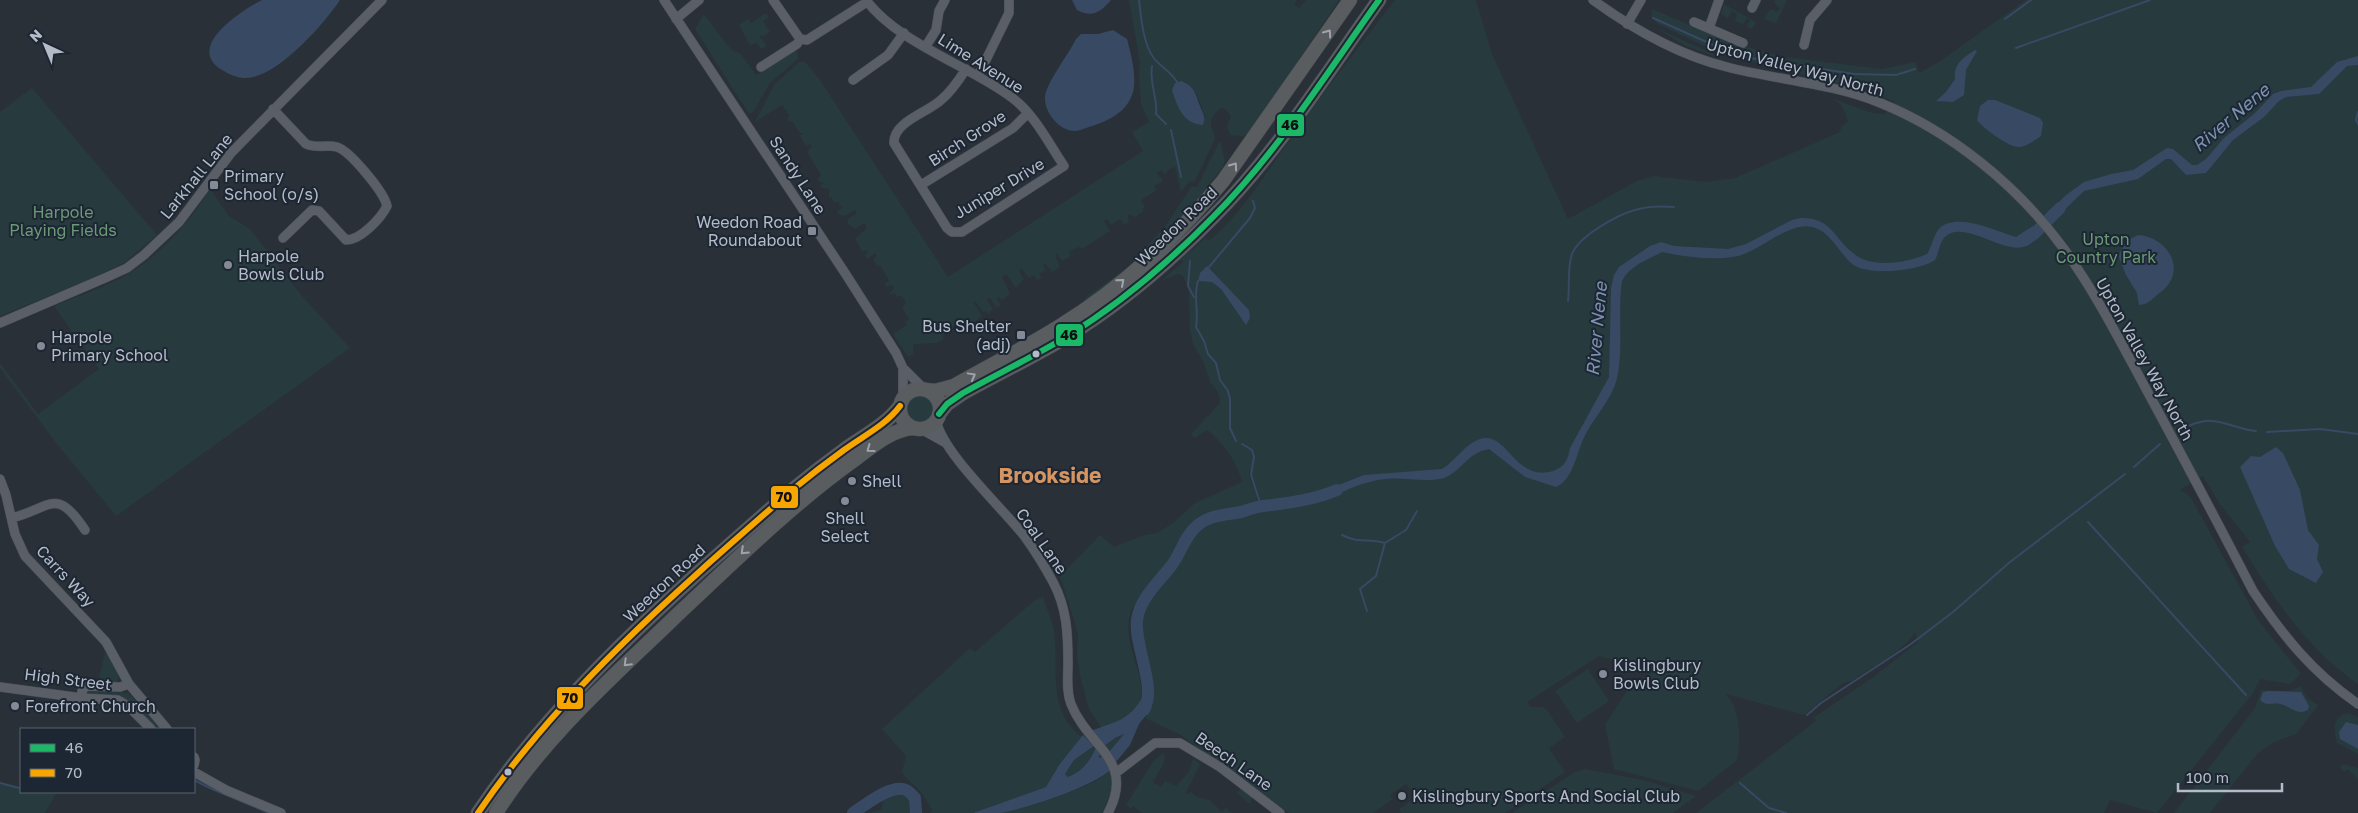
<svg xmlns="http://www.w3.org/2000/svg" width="2358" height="813" font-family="'Golos Text',sans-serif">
<rect width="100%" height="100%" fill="#2a3038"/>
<path fill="#273a3e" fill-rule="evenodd" d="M1129,0H1297L1294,4L1299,8L1306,0H1339L1250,132L1244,136L1230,135L1227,126L1231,117L1226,109L1220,108C1206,123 1212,122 1215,139L1195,181L1189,182L1181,192L1175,167L1169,169L1165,175L1161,170L1157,173L1163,181L1154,186L1157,190L1141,200L1145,207L1142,209L1144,211L1135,217L1129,214L1128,216L1129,222L1124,225L1120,219L1111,225L1107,219L1104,221L1110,231L1082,249L1079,247L1069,252L1071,256L1062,261L1057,254L1055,255L1060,267L1052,272L1045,263L1043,265L1046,270L1039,274L1041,278L1037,280L1034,275L1029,278L1022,269L1019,271L1024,279L1016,288L1006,274L1002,277L1010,294L1002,300L999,297L997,299L1001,305L996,308L990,298L987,300L993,309L988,314L986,311L983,312L975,301L974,303L982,316L972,324L970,321L967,323L970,328L960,331L954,325L949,329L947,326L944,328L946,333L942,336L944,339L937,343L913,344V354L908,357L893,334L907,325L905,322L909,319L902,308L906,303L901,295L897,297L894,293L891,295L890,293L894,288L892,285L887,287L884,284L889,281L880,265L878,267L873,259L877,256L875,253L867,259L865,255L868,253L866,250L863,252L855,239L867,228L864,223L855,229L848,224V219L857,213L855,210L844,216L840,215L837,212L842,208L838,202H834L831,197L829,198V189L822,188L820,185L823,183L817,180L821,175L807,152L812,146L810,144L806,146L800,136L804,133H800L792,121H789L787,118L790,116L782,105L755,122L774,85L798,63L802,61L806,63L820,80L948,277L1143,151L1132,132L1149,122L1141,104L1139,77L1140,63ZM1182,81C1198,87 1199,103 1206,118L1175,83Z
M1395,0H1476L1492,54L1568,219L1637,181L1654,176L1705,182L1735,178L1840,132L1842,126L1848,121L1842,106L1833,99C1850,104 1869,115 1885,114L1894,101L1867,91L1869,85L1862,82L1859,88L1723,55L1658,24L1651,17L1652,9L1732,43L1784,57L1882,69L1916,62L1919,73L1939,62L2026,0H2358V684C2307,649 2274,599 2242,547L2250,542L2219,503L2203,476L2180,490L2186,493L2191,498L2258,620L2301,674L2290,684L2260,679L2253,693L2157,813L2110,800L2104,813H1696L1817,720L1813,718L1872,678L1918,642L1915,632C1902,654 1872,666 1852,681L1843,683L1804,715L1726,694C1728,698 1733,703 1734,707C1741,725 1740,743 1737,760L1698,791L1614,769L1605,725L1628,689L1651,672C1644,663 1612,661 1599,656L1527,702L1530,707H1543L1547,710L1565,737L1549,748L1565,772L1505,813H1401L1399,809L1411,801L1413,793L1406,784L1390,795L1393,799L1373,813H1289L1181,735L1145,718L1151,709L1153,700L1137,621L1141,606L1154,586L1173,565L1188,536L1196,526L1207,519L1260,506L1250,470C1246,480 1260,491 1256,503L1204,518L1194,526L1169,565L1145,593L1139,605L1133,607C1110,652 1184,708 1101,727L1089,709L1080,675L1077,655L1078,633L1060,576L1100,535L1114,547L1144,535L1157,533L1173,523L1195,503L1242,482C1237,462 1225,446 1210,432L1207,430L1195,438L1191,434L1220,403L1218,392L1210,382L1204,363L1193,344L1190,329L1189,291L1183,276L1178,274L1161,281L1183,262L1181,259L1206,238L1209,241C1243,213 1266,172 1292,137C1325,90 1360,45 1395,0Z
M1776,0H1787L1776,23L1764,19L1770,9L1777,12L1780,8L1774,3Z
M1724,4L1756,22L1752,29L1747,27L1750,20L1747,18L1743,24L1735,21L1737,14L1732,11L1728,18L1721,14Z
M766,13L769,17L763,21L770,32L762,37L759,35L767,46L761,49L757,43L750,45L739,25L748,19L751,23Z
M704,14L727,45L734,51L741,54L756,75L797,49L798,59L770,83L754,111L749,114L695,29Z
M1656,28L1726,60L1686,46Z
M32,88L157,235L125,262L96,277L0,316V112Z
M1220,140L1225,161L1223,167L1170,234L1164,228L1191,187H1197Z
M210,189L229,216L250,229L302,296L350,348L116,516L57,444L0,368V363L38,414L99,369L54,306C79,296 105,287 128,274C160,255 191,221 210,189Z
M1160,232L1166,238L1091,299L1086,300L1085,298L1129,266Z
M906 409a14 14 0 1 1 28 0a14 14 0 1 1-28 0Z
M1043,597C1046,606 1050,616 1053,626C1061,665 1044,708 1082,737L1059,765L1046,787L973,813H930L932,810C928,803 922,792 916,787C911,782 906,779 902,772L906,756L882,729L970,648L975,652L1034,601Z
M105,652L112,659L119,676L117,683L98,682Z
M1588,669L1609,701L1577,723L1555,691Z
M2300,686L2308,699L2317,704V707L2296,734L2274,742L2258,753L2210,813H2174L2255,708L2261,690L2290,691Z
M85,690L128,693L163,729H156C129,700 128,693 87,695Z
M2347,713L2358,717V754L2337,743C2334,730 2331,718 2347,713Z
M1125,734L1109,752L1099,758C1099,744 1114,738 1125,734Z
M1098,744C1091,760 1084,770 1068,777L1065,774L1074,760Z
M1164,753V763L1153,782L1161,787L1165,781L1176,786L1189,772L1193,759L1200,764L1186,793L1189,794L1191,792L1197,797L1210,800L1222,812L1226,808L1232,813H1142L1133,806L1131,809L1126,805L1154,760Z
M2343,764L2358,768V780L2348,769L2344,772L2340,767Z
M1111,769L1113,788L1102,813H1001C1030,801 1090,793 1111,769Z
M1585,769L1643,780L1696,796L1673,813H1512L1575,772Z
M0,784L21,788V792H60L56,794L45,813H0Z
M1241,788L1253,797L1250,804L1237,793Z
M895,789L906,790L915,798L916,813H870L882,809L884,793Z"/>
<path fill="#384963" d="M262,0H340C324,24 282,71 253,77C243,80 232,76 224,71C183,49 239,12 262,0Z
M1072,0H1111C1101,12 1092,18 1077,10Z
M1113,30L1127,39C1131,54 1137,77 1133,92C1127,114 1105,122 1086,128C1083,129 1078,131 1075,131C1059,131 1044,112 1045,97C1046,83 1069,54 1076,39L1081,34H1098Z
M1975,50L1977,51L1966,70L1964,95L1953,102L1936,101L1946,92L1955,79C1953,64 1963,58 1975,50Z
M2358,56V65L2347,66L2319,94L2286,97L2279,101L2264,117L2233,140L2206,173L2186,175L2171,159H2166L2138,179L2084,191L2051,223L2045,216L2066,195L2084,182L2111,174L2133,170L2167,148L2173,149L2192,165H2197L2206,159L2224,138L2254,114L2273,94L2281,91L2311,87L2337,62Z
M1181,81C1195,86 1195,93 1200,106C1203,114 1206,116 1203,125C1183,124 1177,106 1172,90L1175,83Z
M1988,100H1995L2040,118L2043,123L2041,136C2035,140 2027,146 2020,147C2009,148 1983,128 1977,120L1980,106Z
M1800,218C1831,217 1833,237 1853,253C1871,269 1907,263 1927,254C1932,246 1933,236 1939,229C1956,211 1997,232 2016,237L2033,226L2040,233C2036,238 2032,244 2026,246C2005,256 1962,217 1944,238C1939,244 1939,253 1935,260C1919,271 1866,277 1851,263C1838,251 1830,231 1812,227C1790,221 1760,251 1738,256C1715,261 1685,257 1662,252C1648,260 1630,265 1622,281C1617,312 1625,356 1615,385C1607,406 1590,422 1582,442C1576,457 1572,480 1556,487L1525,477L1489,449C1467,453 1462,471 1444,478C1428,483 1403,477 1386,479C1363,481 1344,491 1324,501L1321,492L1364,475L1442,469C1456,461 1467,440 1485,438C1508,436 1517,482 1553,471C1565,467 1568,459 1570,448L1609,377L1611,288L1614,275L1619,267L1650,246L1661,242L1674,246L1728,249L1746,244L1792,220Z
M2138,235C2159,236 2180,256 2172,278C2169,286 2162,291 2156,296C2150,301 2146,305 2139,305L2137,293L2126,275L2118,255L2128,240Z
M1207,266L1249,310L1250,318L1246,325L1221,289L1212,282L1198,281L1200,273Z
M2276,447L2283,453L2300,490L2308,530L2319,545L2317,559L2323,572L2316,583L2289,569L2275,546L2240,467L2251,456L2260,457Z
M2269,691L2301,692L2309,706L2308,710C2296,716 2291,706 2280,704C2272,702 2267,707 2260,700L2263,692Z
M1152,695L1151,709L1139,724L1130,745L1116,762L1109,752L1124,734L1115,738L1104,746L1091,731C1115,721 1129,722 1143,696Z
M2346,722L2358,725V749L2340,739L2339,732Z
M1083,735L1094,746L1074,760L1065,774L1068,777C1083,771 1089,762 1096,748L1100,753L1099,758L1104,756L1111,769C1096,786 1024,809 1000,813C991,813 982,813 973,813L1046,787L1059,765Z"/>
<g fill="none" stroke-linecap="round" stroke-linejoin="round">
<path stroke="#384963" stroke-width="2" d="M1139,0C1141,17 1143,43 1153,57C1160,67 1171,71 1177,82
M1653,18L1711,44L1750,58L1854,74L1896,75L1915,69
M2005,19L2031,0
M2016,48L2150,0
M1152,66C1149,83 1158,98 1156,114L1166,124
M2358,112L2356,120L2358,124
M1171,130L1181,177
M1190,261L1188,286L1194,297
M1209,267L1250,218L1255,208L1253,201
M1198,281C1193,297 1199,312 1196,327L1204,341L1208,354L1216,363L1220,380L1228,391L1230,399V428L1236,441
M1568,301C1570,286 1567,268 1572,254C1579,236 1617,215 1635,210C1648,206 1661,206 1674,207
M2181,429C2191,425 2201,420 2212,421C2227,422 2241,430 2256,431
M2267,432L2320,429L2358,434
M1242,444L1252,450L1254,457L1251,475L1261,506
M2134,467L2160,444
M2088,522L2246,695
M1342,535C1360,544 1367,538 1385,543
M1367,611L1360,589L1376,576L1385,543L1406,530L1417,511
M1807,715L1821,703L1911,644L1953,612L2010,562L2125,474
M194,780L212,789L269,813
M0,783L19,788
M1740,783L1769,808L1786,813"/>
<path stroke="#384963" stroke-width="12" d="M2025,240L2034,234L2060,208
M1144,710C1157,687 1134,646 1137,620C1140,598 1158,583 1171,566C1181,554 1184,536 1198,525C1209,515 1226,515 1241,512C1248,510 1255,507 1263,506C1289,503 1313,500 1337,490
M853,813C865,805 892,783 906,790C909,791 913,796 915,798L916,813"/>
<g stroke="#484c53" stroke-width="10">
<path id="minor" d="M664,0L845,273L896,353L903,368L924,389
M773,0L800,39L807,40L867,2
M866,0C898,43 968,65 1011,97C1034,113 1049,144 1064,166L962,232H952L947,228L894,143C893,122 927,113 941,100C951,92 959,80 966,69
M1593,0C1633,29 1678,55 1727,67C1777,80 1830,83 1878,102C1951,131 2018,186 2064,249C2098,296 2124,349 2152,400C2186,463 2220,527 2253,591C2284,637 2312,672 2358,704
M1752,8L1756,0
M676,19L699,0
M1694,22L1743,43
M1627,24L1641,0
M1709,28L1719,0
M1804,45L1810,20L1827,0
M926,46L936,30L939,11L945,0
M761,67L797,44L800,39
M978,76L1009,13V0
M853,80L888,55L904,33
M273,109L306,144C317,149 326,144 337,147C350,151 384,192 387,206C381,218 361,240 346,240L319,211L312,210L283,238
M921,185L1013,128L1028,113
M0,323L105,278L127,268L144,255L179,222L231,153L382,0
M903,399V368
M936,420C943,454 1002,507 1025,537C1035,551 1045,567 1053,582C1067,608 1068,634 1068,663C1068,677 1066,691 1071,704C1088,747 1136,760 1108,813
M921,429L944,442
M0,479L6,495L15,534L25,556L106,642L129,684L167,729
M12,518C51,508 56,486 85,530
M0,687L82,698L118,700L128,706L151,729
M82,698V691L86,686L120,687L129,684
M194,757L195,760L194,765
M194,772L226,790L281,813
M1117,772L1155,743H1180L1220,767L1280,813"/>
</g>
<g stroke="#474c53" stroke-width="15">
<path id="highway" d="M900 409a20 20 0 1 1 40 0a20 20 0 1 1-40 0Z
M926,390L935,391L954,386C989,366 1025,348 1060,326C1122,288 1177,236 1223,181L1350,0
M939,414L947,404L963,393C997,374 1033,357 1066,337C1120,304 1169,262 1213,217C1277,153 1326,74 1379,0
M478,813C560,691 681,587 791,491C808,477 826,463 844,450C863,436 886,425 900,406
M496,813C516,781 540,752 566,724C601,686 640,651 677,615C735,561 790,506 854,460C872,447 890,430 913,428"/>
</g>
<use href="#minor" stroke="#5a5e66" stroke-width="9"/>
<use href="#highway" stroke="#5a5d60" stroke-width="14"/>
<g stroke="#1d2633" stroke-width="10">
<path id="bus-1" d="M939,414L947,404L963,393C997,374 1033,357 1066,337C1120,304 1169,262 1213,217C1277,153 1326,74 1379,0"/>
</g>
<g stroke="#1d2633" stroke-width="10">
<path id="bus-2" d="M478,813C560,691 681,587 791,491C808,477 826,463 844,450C863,436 886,425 900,406"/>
</g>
<use href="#bus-1" stroke="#1ab867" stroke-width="6"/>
<use href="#bus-2" stroke="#f7a600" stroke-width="6"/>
</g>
<defs><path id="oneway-chevron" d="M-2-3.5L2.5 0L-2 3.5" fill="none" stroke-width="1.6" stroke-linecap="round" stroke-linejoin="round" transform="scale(1.25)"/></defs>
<g stroke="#9ea4af">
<use href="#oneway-chevron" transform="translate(1328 33) rotate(-55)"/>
<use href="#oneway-chevron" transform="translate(1234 166) rotate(-54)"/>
<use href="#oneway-chevron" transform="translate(1121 282) rotate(-41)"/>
<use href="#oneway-chevron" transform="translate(972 376) rotate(-29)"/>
<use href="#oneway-chevron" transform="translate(870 449) rotate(144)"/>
<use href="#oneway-chevron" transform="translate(744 551) rotate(136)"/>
<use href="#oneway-chevron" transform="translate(627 663) rotate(135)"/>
</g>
<g fill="#848b96" stroke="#1d2633" stroke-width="2">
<rect x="209" y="180" width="10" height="10" rx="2.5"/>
<rect x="807" y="226" width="10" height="10" rx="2.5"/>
<circle cx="228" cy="265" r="5"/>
<rect x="1016" y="330" width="10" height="10" rx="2.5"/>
<circle cx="41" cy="346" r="5"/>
<circle cx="852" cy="481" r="5"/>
<circle cx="845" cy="501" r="5"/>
<circle cx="1603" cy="674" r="5"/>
<circle cx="15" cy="706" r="5"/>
<circle cx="1402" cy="796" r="5"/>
</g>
<g fill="#b4bcc9" stroke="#1d2633" stroke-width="2">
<circle cx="1036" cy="354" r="4.5"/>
<circle cx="508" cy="772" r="4.5"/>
</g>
<g text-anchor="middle" stroke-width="4" stroke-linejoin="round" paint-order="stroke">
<g font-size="16" fill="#b4bcc9" stroke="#1d2633">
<text transform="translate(981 63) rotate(32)" y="6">Lime Avenue</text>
<text transform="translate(1795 67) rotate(15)" y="6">Upton Valley Way North</text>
<text transform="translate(967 138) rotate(-33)" y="6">Birch Grove</text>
<text transform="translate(798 175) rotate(57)" y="6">Sandy Lane</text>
<text transform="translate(196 176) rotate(-51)" y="6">Larkhall Lane</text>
<text transform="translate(999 188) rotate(-31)" y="6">Juniper Drive</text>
<text transform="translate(1176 226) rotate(-44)" y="6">Weedon Road</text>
<text transform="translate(2145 359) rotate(61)" y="6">Upton Valley Way North</text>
<text transform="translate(1042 541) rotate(55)" y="6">Coal Lane</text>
<text transform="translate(66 576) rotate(47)" y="6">Carrs Way</text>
<text transform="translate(664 583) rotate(-43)" y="6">Weedon Road</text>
<text transform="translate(68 679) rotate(7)" y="6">High Street</text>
<text transform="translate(1234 761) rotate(35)" y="6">Beech Lane</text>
</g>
<g font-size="16" fill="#b4bcc9" stroke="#1d2633" text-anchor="start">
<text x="224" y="182">Primary<tspan x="224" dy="18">School (o/s)</tspan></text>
<text x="802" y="228" text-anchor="end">Weedon Road<tspan x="802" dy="18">Roundabout</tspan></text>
<text x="238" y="262">Harpole<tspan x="238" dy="18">Bowls Club</tspan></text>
<text x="1011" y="332" text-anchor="end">Bus Shelter<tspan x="1011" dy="18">(adj)</tspan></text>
<text x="51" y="343">Harpole<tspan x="51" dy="18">Primary School</tspan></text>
<text x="862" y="487">Shell</text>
<text x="845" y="524" text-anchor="middle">Shell<tspan x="845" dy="18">Select</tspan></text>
<text x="1613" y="671">Kislingbury<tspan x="1613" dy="18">Bowls Club</tspan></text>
<text x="25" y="712">Forefront Church</text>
<text x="1412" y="802">Kislingbury Sports And Social Club</text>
</g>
<g font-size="16" fill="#6b9a76" stroke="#1d2633">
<text x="63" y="218">Harpole<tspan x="63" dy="18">Playing Fields</tspan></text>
<text x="2106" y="245">Upton<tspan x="2106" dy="18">Country Park</tspan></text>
</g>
<g font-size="18" font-style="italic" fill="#7c92b1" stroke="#1d2633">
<text transform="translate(2231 118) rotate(-40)" y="6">River Nene</text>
<text transform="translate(1597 329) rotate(-85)" y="6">River Nene</text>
</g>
<g font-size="21" font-weight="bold" fill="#d59563" stroke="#1d2633">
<text x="1050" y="483">Brookside</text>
</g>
</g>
<g stroke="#1d2633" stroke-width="2">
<rect x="1276" y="113" width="29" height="24" rx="5" fill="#1ab867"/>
<rect x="1055" y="323" width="29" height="24" rx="5" fill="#1ab867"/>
<rect x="770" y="485" width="29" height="24" rx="5" fill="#f7a600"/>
<rect x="556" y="686" width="28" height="24" rx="5" fill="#f7a600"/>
</g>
<g font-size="14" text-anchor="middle" font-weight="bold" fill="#111">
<text x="1290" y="130">46</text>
<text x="1069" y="340">46</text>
<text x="784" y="502">70</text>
<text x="570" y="703">70</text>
</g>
<rect x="20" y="728" width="175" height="65" fill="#1d2633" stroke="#59626f"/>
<rect x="30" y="744" width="25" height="8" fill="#1ab867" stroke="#59626f"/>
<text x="65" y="753" font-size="15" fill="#b4bcc9">46</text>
<rect x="30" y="769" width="25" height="8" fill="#f7a600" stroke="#59626f"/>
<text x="65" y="778" font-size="15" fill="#b4bcc9">70</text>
<g transform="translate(45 45) rotate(316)" stroke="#1d2633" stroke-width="4" paint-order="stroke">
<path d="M0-4L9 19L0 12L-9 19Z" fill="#b4bcc9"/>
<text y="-8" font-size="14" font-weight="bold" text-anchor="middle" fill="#b4bcc9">N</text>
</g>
<path d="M2178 783v8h104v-8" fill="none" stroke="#b4bcc9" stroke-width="2.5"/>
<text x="2186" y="783" font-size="15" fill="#b4bcc9" stroke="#1d2633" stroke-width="4" paint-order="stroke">100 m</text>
</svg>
